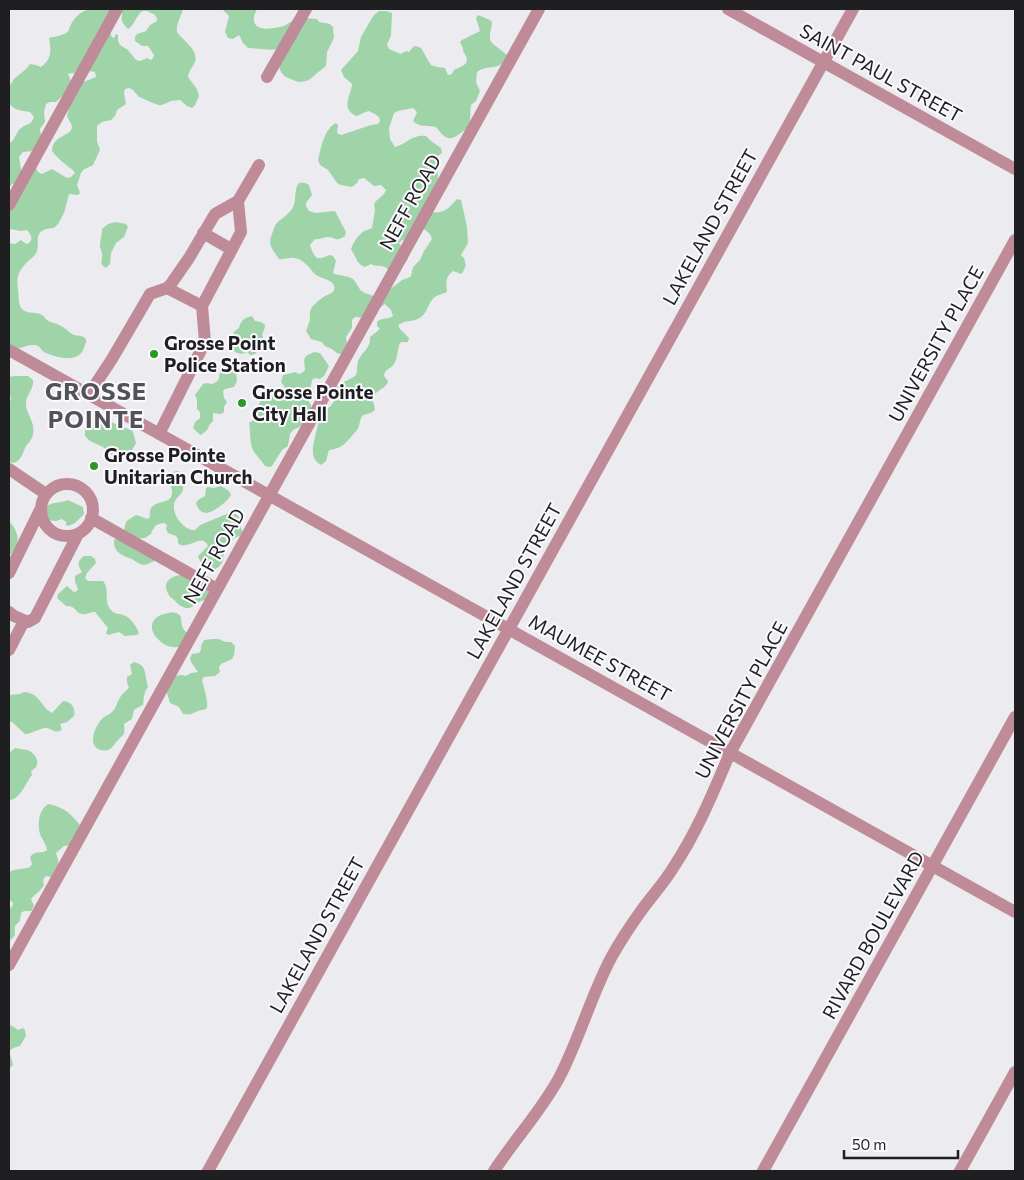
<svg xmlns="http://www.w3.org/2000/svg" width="1024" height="1180" font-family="Commissioner,sans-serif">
<rect width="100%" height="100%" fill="#ececf0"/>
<path fill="#9fd4a9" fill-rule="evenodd" d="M89,9H112L110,32L112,37L114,38L116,34L118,35V41L120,45L128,50L136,60L140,61L147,58L151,60L153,58L154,55L148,46H142L135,41V37L137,34L146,31L150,25L157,21V18C153,13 157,16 151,13C138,4 137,24 128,29C118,18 123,21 122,9H183C181,17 176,23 177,32C182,40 199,49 195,62C193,67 189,70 188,77L197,89L199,96L195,105L192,108L187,106L180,100L171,101L162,105H158L139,97L133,90L129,88L125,89L124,93L126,104L117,110L115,116L111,120L102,122L97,126V141L100,150L93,165L83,170L81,173L77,185L80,193L78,195L69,194L64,213L58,224L54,228C27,229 45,247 33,257C22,266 15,274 18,289C19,296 18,302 21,308C27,315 35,311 42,315C46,317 44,318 47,320C51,323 57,323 61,326C66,328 69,333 74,335C77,336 82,335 85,338C87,341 86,342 85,345C83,353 78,358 69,358C63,359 49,355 44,352C40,349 40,346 35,345C28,344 18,350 9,350V243L15,244L21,240L26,244C34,242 32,235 27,230L21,231L10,229L9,226V202C15,201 19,201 21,195L16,184H12L9,188V142H11C16,138 16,132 21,128C27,123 31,126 34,117L30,112C25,111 19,111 14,108C4,102 8,85 15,78C21,73 25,71 30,64L36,65L41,67C52,59 51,50 49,38C54,37 63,35 66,33C69,31 69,30 70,26C75,17 80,12 89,9ZM89,71L95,72L96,77L83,82L70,105L67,116C68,120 72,123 72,127C71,137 53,134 52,151C54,154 62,162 65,164C69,168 72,168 75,173L71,177L67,178L52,169L42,174L38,172L35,166L24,173L21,169L19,157L23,152L33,151L41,137L40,129L45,122L44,112L46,104L50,102H56L66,92L71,81L68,74L72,73L76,74Z
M222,9H257C256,12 253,16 254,20C255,33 275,28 284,26C289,24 293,19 298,18C304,17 311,19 317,19L319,22L330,24L333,27L334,38L327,52L326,66C323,69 319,71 316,74C309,81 308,81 298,82C294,80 290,79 286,77C277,72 279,58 278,49C269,51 258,48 248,48L243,43L239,35L233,39L228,38L225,32L229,16Z
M379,11H386L392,13L391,35L387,45L389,49L401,54L406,51L409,52L414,46L419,47L422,49C423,52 429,62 431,65C435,67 441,67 445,68L448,75L452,74L454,70C464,65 472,64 463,51V48L460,42L462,40L480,31L476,18L478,15L490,20L492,22C492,30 487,37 492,43L507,55C501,73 489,63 477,72L476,82L480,91L476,101L471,105C470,112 471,118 469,125C467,129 465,130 461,133C449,142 445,139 436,127C428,125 420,128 413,121L417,112L413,108L398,111L394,113L389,128L390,139L395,147C407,144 412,134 426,136L431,141L441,148L442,153L438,156L437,167L438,177L437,185L430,212C444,214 448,209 457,199L461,200L462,204L467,227L468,243L461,255L464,258L466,265L463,272L461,274L453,271C445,277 446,284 447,292C443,294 439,294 435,297C428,302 428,312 421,317C415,322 405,320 398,325L400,329L409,338L408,342H402L400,343C397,350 398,358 394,364C390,370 385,368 384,376L388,381C387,389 374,390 372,400L374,404L375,410L371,413L363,415C360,419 360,422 359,426C358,430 354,433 352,436C345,444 340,449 329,450L326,461L321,465C316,462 313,458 313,452C312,446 319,419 322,414C325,409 330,408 333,403C337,398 333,390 339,385C343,381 351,380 356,375C358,370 356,364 359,359C363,351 371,348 370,337L380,329L377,326V322C382,317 388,320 393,316L391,310L385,304C378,309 371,315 363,317C357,319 357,314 352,320V328L346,337L347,343L342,353C337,355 338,353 333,350C328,346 326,349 322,342L311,339L306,331C307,328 309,323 310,320C310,316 309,313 311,309C313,305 318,301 322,298C325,295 333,294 334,290C337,279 319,279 315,274C309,268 304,259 294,258C289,257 284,260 279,259C273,250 267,245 272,234C274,229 274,225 279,221C284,217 290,213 293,207C298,199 291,175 309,185L312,195L306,203V206L309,211L316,213L335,211L346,232L345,236C336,242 337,238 328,237C324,237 320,240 315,239L310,245C315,259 316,261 330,255L333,256L336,261L333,273C339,276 347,275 353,279C357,283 359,290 363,292C368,295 371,294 375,297L389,290L402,280L408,278L411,276L413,267L420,260L424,251L432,239L430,234L424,229L405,241L402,240L399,243C401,247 405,249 407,253C412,261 399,268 394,272C389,271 388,269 385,267C380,265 376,267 371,264L365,267L361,265L358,262L351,249C353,243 358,235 364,231C367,230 370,229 372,228L375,210L374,205L375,202L384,194L386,190L381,185L374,186L364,178L359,179L357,183L352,187L341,185L337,183L328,170L320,165L318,160C321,148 324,129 336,123L338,125L337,133L341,135L371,125L378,124C384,117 374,114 369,111C364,112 361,115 356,116C340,108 351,96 352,84L344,77L341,70L358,51L361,37L369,23L374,15Z
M116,222L126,224L128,227L124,237L116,243L111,253L110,264L106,268C98,263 103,261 102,254C102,251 100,249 100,246C100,240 102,235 102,229L108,224Z
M252,316L255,321L261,322L265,325V327L262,335C267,346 263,346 255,354L250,355L247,352L241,354C237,353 232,351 231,347C229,340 233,331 239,328C241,320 244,318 252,316Z
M314,352L320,353L329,366L324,376L320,379L315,378L312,380L308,400L311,405V411L303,425L293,430L290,434L288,446L282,450L272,466L270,467L265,466C262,461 255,454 253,450C249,441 251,432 249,423L255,419L258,416V406L264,394L267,390L270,391L277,396L284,395L286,392V389L281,382L283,375L295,372L299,374L302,373L305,370L304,360L306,356Z
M231,366L236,372L237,381L234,387L225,389L223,391L224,398L227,402L224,407V412L221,414L213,413V421L210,424L207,430L201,435L198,433L193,428L195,422L200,418V412L197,409V400L195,395L203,384L207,383L212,384C224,380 216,373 223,368C223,368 230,367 231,366Z
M14,376H28L33,380C34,389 27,394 26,402C25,414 36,421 33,435C32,440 27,444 25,448C22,455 21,460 14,463L9,462V403L10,402L11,398L9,393V377Z
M102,416L113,423L131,430L133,432L136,443L132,450L128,453L112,455L103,447L90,441L85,436V426L87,421L97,417Z
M176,471H178L181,473L182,476L180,480C181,482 183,484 183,487C184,493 178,496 175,501C170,512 183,531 195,530L200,525L229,513L236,514L241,518V528L243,533C238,538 230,539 227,544C223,549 224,555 223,560C221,567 214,572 208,568C202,565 200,562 198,556L208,546C202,533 192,548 180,545L178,543V539L176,536L168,533L166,529L167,525L164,523L156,525L152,531L151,534L145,538L131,539L155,561C151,562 147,565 143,565C139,564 135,561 132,559C122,556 113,552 114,540L123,534L126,522L128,520L136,515L140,516L147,519L150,517C147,497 172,507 172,493C172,487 169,481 168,476L171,473Z
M221,486L229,491L231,495C228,500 224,503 219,507C210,513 201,518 196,503L198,500L205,496L206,488L208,487L214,488Z
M68,500L83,507L84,514L75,523L68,526L66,525V522L62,519L56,521L46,520C41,500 54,505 68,500Z
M9,521C20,533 21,544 9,556Z
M84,556H91L95,559L96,563L87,573L85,578L88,581H103C111,591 102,601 112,611C116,615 119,613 123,615C131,617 136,626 139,633L137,635L125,636L119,632L108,635L106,633L108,628L95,612C90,612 87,615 82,614C74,612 77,606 66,606L57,598L58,594L67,586L74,592L77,591L78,589L75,582V576L82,572C78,565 76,562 84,556Z
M185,574L209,581V599C206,600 204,600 201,601C194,604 191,611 183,607C177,605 175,599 170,597C160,582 170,576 185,574Z
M171,612C186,614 179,621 183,628C184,631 187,632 189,634L184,646C179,647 173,648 168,646C158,642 145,628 156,618C160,614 166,614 171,612Z
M212,639H218L226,642H231L235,646L234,655L232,659L221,664L219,667L220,672L215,676L204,677L202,680C203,685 210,705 206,709C205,710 199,710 198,711C191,714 191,715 183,714L179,707L170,703L166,690C172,681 174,672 186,676L191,673L198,672L191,662L190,658L192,654L199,653L201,650V646L204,640Z
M134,662C148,665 144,675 148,686C148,689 145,690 145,693C143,697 144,701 143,705C132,711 135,707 132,719L124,724C125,735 125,733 118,740C115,743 113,747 110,749C103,753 93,749 93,740C93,733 97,724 102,719C104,716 109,715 111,713C117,708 117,701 121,696C123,693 126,690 129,688L127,682V677L132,674L130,665Z
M24,692C40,693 40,706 52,713L63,701C71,701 76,708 74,716L67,722L60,724L62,730C53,734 54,729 46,728C39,728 32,734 25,734L12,722H9V695L20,694Z
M15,748C19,749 23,749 27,750C36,753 43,765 31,771L32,775C25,783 21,799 10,800L9,796V753Z
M49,804C65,808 70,813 80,825L71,845L64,846L56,853C60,864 59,867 54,878L47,876L45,877L43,880L44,885C41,891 35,894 31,899L34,906L31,911H24L21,913L20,921C13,927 15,926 15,935L9,942V908L12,907L13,903L9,899V872C16,868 22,870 30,867L32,864L30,857C36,849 41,855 47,850C46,844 42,839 40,834C37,824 39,808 49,804Z
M11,1025L18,1030L23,1028L25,1030L26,1036L20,1046C4,1050 11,1053 13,1065L9,1069V1028Z"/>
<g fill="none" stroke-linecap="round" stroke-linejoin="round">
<path stroke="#c08b99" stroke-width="12" d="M728,9L1015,169
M267,77L306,9
M9,205L117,9
M203,233L231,249
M167,288L202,306
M9,350L1015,912
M89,394L112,359L150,294L167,288L171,284L189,258L215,214L238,201L259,165
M159,434L205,342L202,306L241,232L238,201
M9,469L46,494
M41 510a26 26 0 1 1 52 0a26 26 0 1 1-52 0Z
M91,518L217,589
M9,573L40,510
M9,612L14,616L28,622L35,618L78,534
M9,650L24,621
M9,965L539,9
M208,1171L853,9
M494,1171C515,1139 541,1111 559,1078C580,1038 591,995 612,956C621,940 631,925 641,911C651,897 664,883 673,868C697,832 713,793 730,753L1015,240
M763,1171L1015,717
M960,1171L1015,1072"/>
</g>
<g fill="#2c9924" stroke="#faf9fe" stroke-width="2">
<circle cx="154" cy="354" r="5"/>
<circle cx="242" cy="403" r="5"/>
<circle cx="94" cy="466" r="5"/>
</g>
<g text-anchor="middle" stroke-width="4" stroke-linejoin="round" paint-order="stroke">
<g font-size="19" fill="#1f1e20" stroke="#faf9fe">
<text transform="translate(881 73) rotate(29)" y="7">SAINT PAUL STREET</text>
<text transform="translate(410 202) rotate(-61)" y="7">NEFF ROAD</text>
<text transform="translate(710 227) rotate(-61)" y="7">LAKELAND STREET</text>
<text transform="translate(936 344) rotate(-61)" y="7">UNIVERSITY PLACE</text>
<text transform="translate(214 556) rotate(-61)" y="7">NEFF ROAD</text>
<text transform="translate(514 581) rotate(-61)" y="7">LAKELAND STREET</text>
<text transform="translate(600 658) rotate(29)" y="7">MAUMEE STREET</text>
<text transform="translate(741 700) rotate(-62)" y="7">UNIVERSITY PLACE</text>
<text transform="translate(317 935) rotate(-61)" y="7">LAKELAND STREET</text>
<text transform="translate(873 935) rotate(-61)" y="7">RIVARD BOULEVARD</text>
</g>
<g font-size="19" font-weight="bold" fill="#1f1e20" stroke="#faf9fe" text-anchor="start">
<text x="164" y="350">Grosse Point<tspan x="164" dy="22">Police Station</tspan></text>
<text x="252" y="399">Grosse Pointe<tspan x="252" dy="22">City Hall</tspan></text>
<text x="104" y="462">Grosse Pointe<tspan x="104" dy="22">Unitarian Church</tspan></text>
</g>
<g font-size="24" font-weight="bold" letter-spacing="1" fill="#535256" stroke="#faf9fe">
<text x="96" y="400">GROSSE<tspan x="96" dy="28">POINTE</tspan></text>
</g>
</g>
<rect width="1024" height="1180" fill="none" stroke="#1f1e20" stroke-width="20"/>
<path d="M844 1150v8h114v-8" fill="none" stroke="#1f1e20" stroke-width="2.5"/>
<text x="852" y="1150" font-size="15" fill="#1f1e20" stroke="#faf9fe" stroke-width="4" paint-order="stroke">50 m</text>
</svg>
